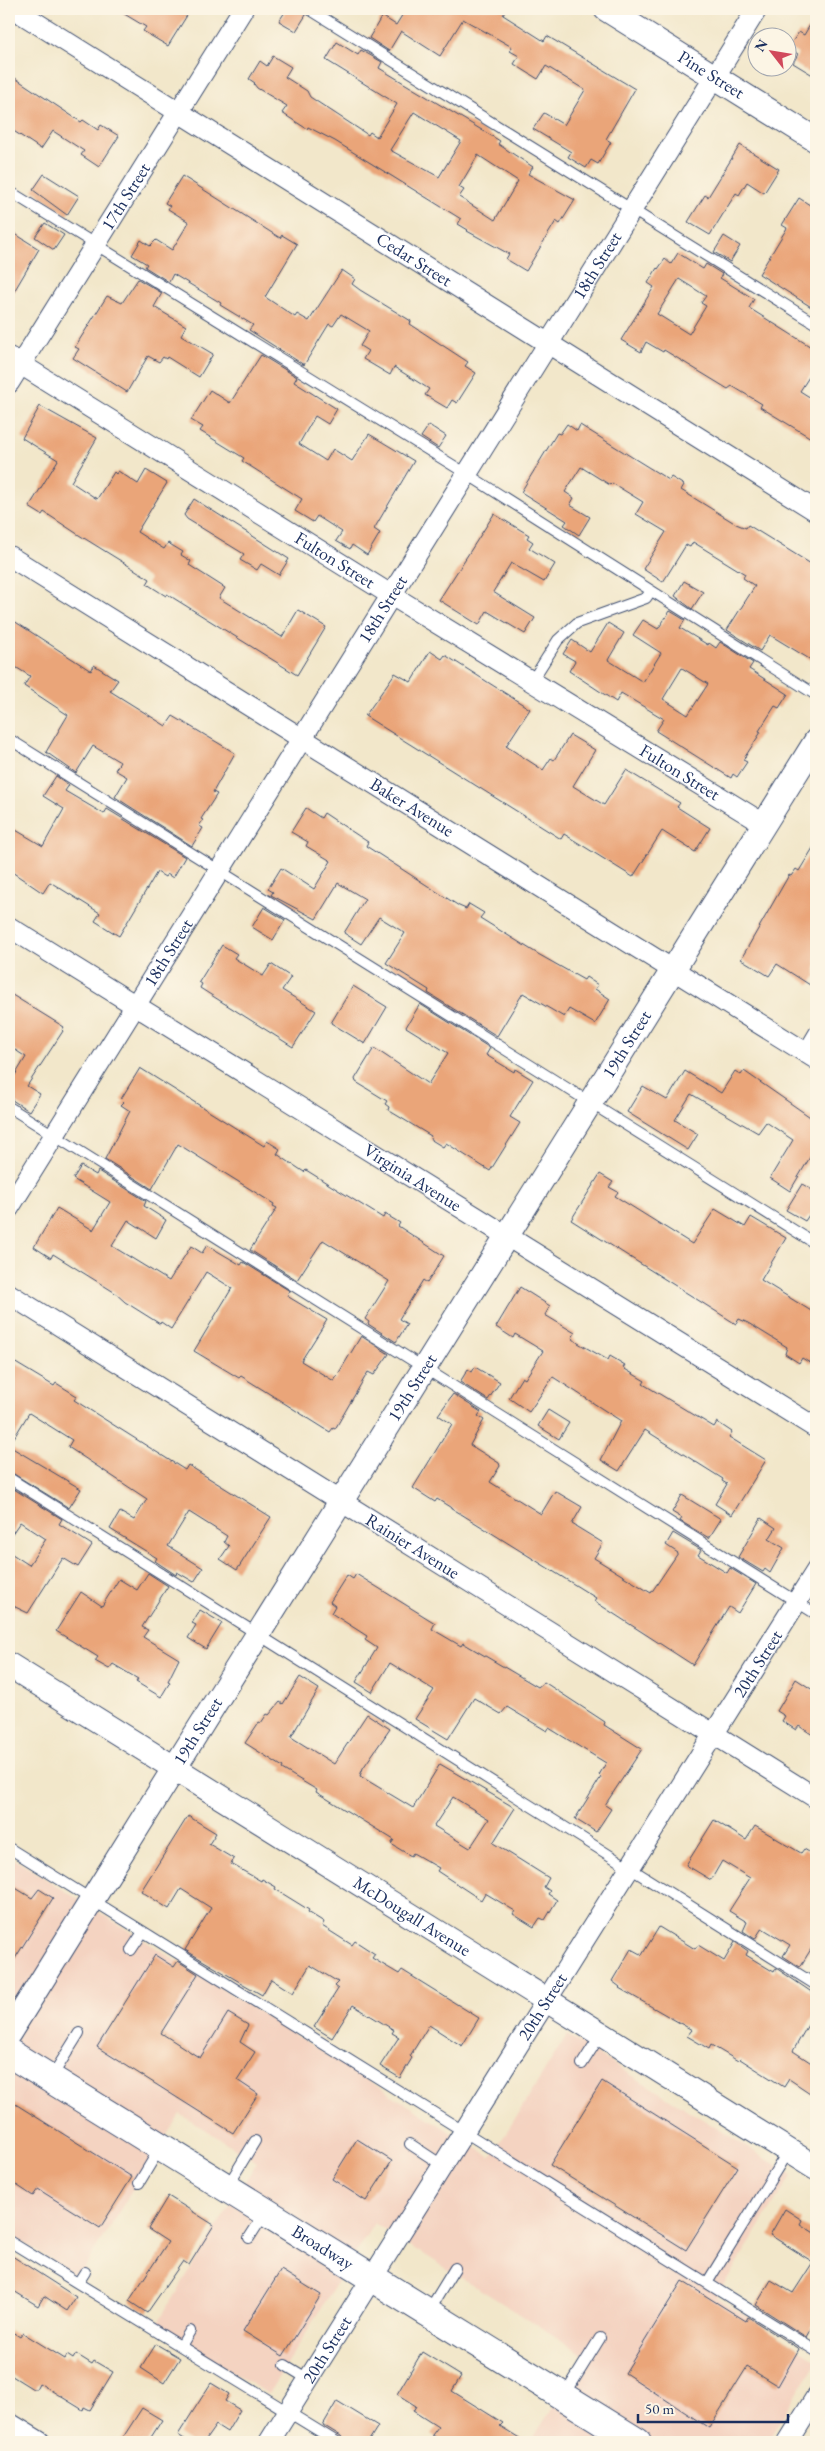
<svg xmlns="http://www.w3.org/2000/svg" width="825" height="2451" font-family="'EB Garamond',serif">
<rect width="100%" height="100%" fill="#fcf5e5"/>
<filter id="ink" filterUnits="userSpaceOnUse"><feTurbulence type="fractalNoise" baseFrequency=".02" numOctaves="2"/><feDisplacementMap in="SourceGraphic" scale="10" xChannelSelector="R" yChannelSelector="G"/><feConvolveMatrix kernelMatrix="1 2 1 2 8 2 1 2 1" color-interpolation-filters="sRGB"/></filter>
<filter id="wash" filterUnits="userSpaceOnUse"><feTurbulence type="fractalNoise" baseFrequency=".0096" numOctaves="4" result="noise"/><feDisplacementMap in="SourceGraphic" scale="20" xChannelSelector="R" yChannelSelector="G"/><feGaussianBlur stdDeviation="1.12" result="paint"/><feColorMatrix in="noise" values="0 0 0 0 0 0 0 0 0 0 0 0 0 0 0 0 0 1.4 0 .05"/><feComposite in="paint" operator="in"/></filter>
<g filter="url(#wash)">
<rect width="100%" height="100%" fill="#f2e7ca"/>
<path fill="#f4d3c1" d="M9,1856L491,2157L567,2035L792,2175L716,2297L816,2360V2363L767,2442H531L585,2355L374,2223L268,2394L156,2325L257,2162L180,2114L78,2277L9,2234Z"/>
<g id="blocks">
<path fill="#eaa579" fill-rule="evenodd" d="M116,9H191L168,46L143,31L146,27Z
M287,9H302L306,15L296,31L279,21Z
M406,9H507L503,15L544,41L547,36L635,89L606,139L611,142L598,164L591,160L586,168L568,157L571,152L533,129L544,113L564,125L585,90L546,66L538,79L514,64L519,56L510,51L512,47L463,19L440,56L401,31L389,51L369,38L382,16L396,25Z
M816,15V77L793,63L798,54L788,48L799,32L804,35Z
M337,42L358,55L361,50L382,62L379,68L500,141L498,144L533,167L528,174L575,200L560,224L556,221L526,271L506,259L509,254L467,231L468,230L458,224L461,219L335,141L308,127L307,129L282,113L287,106L257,88L254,84L255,83L249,79L260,61L267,66L273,56L291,67L285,77L307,91L310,97L368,135L370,132L377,137L397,104L326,60ZM414,112L461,141L439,177L390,150ZM478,155L518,181L495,220L459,197L464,190L459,187Z
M9,74L81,122L83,120L98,130L101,125L119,136L99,167L81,155L84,151L53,131L41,149L9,128Z
M740,145L779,169L764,193L747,182L739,195L736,193L710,235L688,222L705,195L708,197Z
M44,174L79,196L67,215L33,190Z
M182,176L280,238L282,235L297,244L265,297L295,317L297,314L309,321L342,270L355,279L352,284L360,290L411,321L410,324L468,362L465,366L476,373L457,403L452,400L447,408L425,395L429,389L394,367L390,375L363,359L368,351L360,346L369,331L341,314L333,326L329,324L304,365L249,330L253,325L220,305L221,303L173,274L169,282L145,267L147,264L132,255L141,240L150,246L156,240L172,250L189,222L168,209L170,206L165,203Z
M799,198L816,209V310L759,274L787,228L782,225Z
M45,223L64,235L54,250L35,237Z
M9,230L39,249L9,300Z
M724,236L740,246L730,262L714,252Z
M678,253L703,269L706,264L722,274L720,278L754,299L749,308L816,350V366L800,391L816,401V441L760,407L762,404L732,386L728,389L664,350L663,352L646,342L641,352L621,340L654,287L648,283L657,268L658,269L665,259L671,264ZM679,279L706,296L701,303L706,306L689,334L657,314Z
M138,279L162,293L154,307L186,326L181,335L213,354L199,377L167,357L166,359L163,357L159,362L148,356L127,392L73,358L79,349L75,347L107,296L122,303Z
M261,355L297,377L294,382L337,409L328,424L315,416L299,444L326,461L333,449L352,461L369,434L414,461L374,529L380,533L367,555L352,545L350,549L336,541L342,532L317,516L313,522L295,511L302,499L242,461L244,458L200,431L203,427L191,420L210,390L230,403Z
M40,406L97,438L71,482L97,499L114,472L116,474L118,471L138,484L146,470L167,483L137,532L164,549L168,543L183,552L181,555L191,561L189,565L225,588L219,598L282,637L298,610L326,627L297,675L167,594L166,596L147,584L150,579L79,535L44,512L42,515L29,507L58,460L22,438Z
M567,424L577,431L580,425L669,480L671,477L684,485L681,490L736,524L746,528L748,525L816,567V663L770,635L760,651L727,630L755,586L743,578L745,574L693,542L690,547L686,545L663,582L643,569L666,532L636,514L643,502L612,483L610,485L581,467L565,492L574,498L570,505L590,517L579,535L564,525L567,521L521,492L557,433L560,434Z
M429,425L446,436L438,448L421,437Z
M194,499L289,559L279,575L261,564L257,570L240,560L244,554L187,519L184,515Z
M494,514L529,535L527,538L533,542L529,548L555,564L544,582L511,563L493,592L535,618L525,634L487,611L479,625L439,600Z
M684,581L703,592L692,609L675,596Z
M670,611L685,620L680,628L708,645L709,643L716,648L720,642L753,663L749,669L788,694L779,708L775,706L759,731L761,732L743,760L747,762L737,777L733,774L731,778L656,731L664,719L621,693L616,702L569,671L575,661L563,654L572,640L590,652L608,623L624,633L608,660L643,682L661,653L633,635L643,620L658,629ZM682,668L708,684L688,715L663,699Z
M14,621L91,671L94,665L118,680L110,691L166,726L173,716L235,753L213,792L217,794L201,819L203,820L199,826L203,828L192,846L115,797L127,777L115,770L120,762L93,746L76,773L46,752L68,715L24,686L30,676L9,663V629Z
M430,651L442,659L445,655L530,709L506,746L543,770L551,758L554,760L570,735L595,750L573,786L604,805L626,770L680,803L677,807L710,828L695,852L662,831L633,877L564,834L561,839L365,716L395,673L411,682Z
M56,776L69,785L65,791L104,814L107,809L185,857L173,878L167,874L165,877L157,872L119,936L95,921L100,913L50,882L43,893L9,870V826L43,846L64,809L43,796Z
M306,808L321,818L324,813L336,821L368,842L366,846L459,906L466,909L469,904L484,913L480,918L538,954L584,980L586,977L598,985L595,989L610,999L595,1024L569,1009L564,1017L523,993L497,1036L428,993L429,990L386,963L405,933L379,917L361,944L344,933L365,899L338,883L316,919L271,895L273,892L268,889L281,868L314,889L331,861L306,846L308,842L291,832Z
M816,843V976L810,985L777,964L769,976L741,959L789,875L791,876L796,869L799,871Z
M264,907L285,920L273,940L252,927Z
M222,945L237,954L234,958L263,976L271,964L291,977L282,990L316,1011L293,1047L200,988L202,984L199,982Z
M353,986L387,1007L365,1044L331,1023Z
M9,993L64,1027L62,1030L63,1031L27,1086L40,1094L29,1111L9,1098V1085L26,1057L9,1046Z
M420,1004L490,1048L486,1055L514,1072L515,1069L533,1080L510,1117L520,1123L490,1171L446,1143L443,1147L430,1139L431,1136L388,1110L389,1107L385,1104L387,1101L356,1082L355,1079L374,1048L428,1084L448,1053L406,1027Z
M140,1068L264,1146L267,1141L280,1149L277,1154L304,1172L306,1170L383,1218L385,1214L400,1223L398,1226L444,1256L427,1283L423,1280L399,1319L407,1324L396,1342L368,1324L369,1322L365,1319L389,1281L323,1240L297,1280L250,1250L277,1208L273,1206L274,1204L178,1144L152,1189L105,1159L130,1111L121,1105L124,1102L121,1099Z
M685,1071L721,1093L735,1071L741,1075L744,1071L816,1121V1147L790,1191L770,1178L793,1140L766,1122L758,1133L691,1094L675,1120L698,1134L688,1150L627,1112L643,1086L667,1100Z
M81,1166L96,1175L98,1171L146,1201L144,1206L166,1220L156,1238L128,1220L112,1246L169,1281L191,1246L202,1253L207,1245L241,1265L243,1262L290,1291L287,1296L327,1320L301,1361L334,1381L361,1336L389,1354L374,1375L368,1372L335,1429L333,1428L330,1432L241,1376L239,1378L194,1351L232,1288L206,1272L171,1329L161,1322L160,1324L125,1302L114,1292L53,1254L51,1258L34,1247L57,1208L93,1230L110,1202L73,1179Z
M600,1174L613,1182L609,1187L618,1192L615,1196L692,1244L715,1209L745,1227L751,1217L786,1238L761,1280L816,1314V1352L810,1363L802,1358L799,1363L785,1354L787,1347L748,1323L739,1319L736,1324L571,1220Z
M802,1184L816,1192V1220L809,1215L805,1221L786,1210Z
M520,1287L550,1306L545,1315L575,1333L572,1338L578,1343L608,1360L610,1356L625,1365L623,1368L645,1381L643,1384L714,1427L717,1422L732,1432L729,1437L766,1460L732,1515L715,1504L727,1484L722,1481L723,1479L645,1430L619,1471L601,1460L621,1421L553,1377L529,1412L509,1398L522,1377L525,1379L543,1351L515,1334L513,1338L496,1327Z
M14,1362L54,1386L56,1383L77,1396L74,1400L185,1470L188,1465L271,1517L237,1570L220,1559L229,1546L224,1542L227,1536L189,1512L168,1546L203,1568L194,1582L177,1572L176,1575L155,1561L157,1558L110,1529L120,1512L134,1520L147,1499L68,1447L72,1440L29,1413L9,1446L81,1489L69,1508L9,1471V1372Z
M475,1367L500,1382L488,1400L460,1382L468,1369L472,1372Z
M453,1394L481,1412L478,1416L484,1420L470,1445L499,1463L500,1466L490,1482L541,1514L555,1491L582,1507L572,1524L603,1543L594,1558L651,1593L678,1553L666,1545L673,1533L701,1550L698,1555L727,1573L730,1568L756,1584L738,1613L729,1607L693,1665L594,1601L596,1598L437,1499L435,1502L413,1488L452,1424L438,1415Z
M548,1410L569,1423L559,1439L538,1426Z
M9,1486L62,1519L59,1524L92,1545L78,1567L63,1558L28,1613L9,1604V1552L29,1565L46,1539L20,1522L9,1538Z
M682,1495L721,1519L709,1538L680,1521L682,1518L672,1512Z
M761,1518L776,1528L769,1539L784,1548L770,1573L765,1569L763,1572L738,1557Z
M148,1573L168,1586L142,1627L148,1630L143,1637L179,1659L168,1681L170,1682L161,1697L136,1682L138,1679L113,1664L109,1669L95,1661L98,1657L56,1631L81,1592L102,1606L119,1579L137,1590Z
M356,1574L435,1623L432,1629L461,1646L463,1643L538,1687L544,1682L605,1722L604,1725L642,1749L605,1805L611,1809L596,1832L575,1819L601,1777L599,1775L606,1763L549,1728L547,1731L507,1707L501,1714L474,1698L448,1739L415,1719L434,1690L390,1663L372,1692L356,1682L377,1648L365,1640L367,1636L331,1613L335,1606L330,1602L347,1575L353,1579Z
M200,1610L222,1623L206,1649L188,1638L196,1625L192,1623Z
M300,1677L319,1689L291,1737L334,1764L367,1714L390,1729L363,1768L360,1776L413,1808L440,1764L515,1808L493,1843L549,1878L544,1887L550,1891L548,1894L557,1900L545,1920L540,1918L534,1927L513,1914L515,1911L485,1893L481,1900L437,1871L439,1868L413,1853L411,1856L391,1844L394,1840L316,1792L317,1790L282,1769L283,1767L245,1743L259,1722L261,1723L267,1714L269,1715L280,1702L283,1704ZM453,1797L489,1819L470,1848L434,1826Z
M796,1679L816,1692V1737L799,1726L796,1730L782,1721L785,1716L777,1711Z
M188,1816L216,1833L209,1844L234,1859L231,1864L261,1881L262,1879L276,1887L275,1889L309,1910L308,1912L324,1922L322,1926L352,1945L355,1941L375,1954L372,1958L399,1974L402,1970L479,2018L462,2046L429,2025L410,2056L412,2058L400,2078L380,2066L399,2037L392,2033L394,2030L353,2005L332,2038L314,2027L338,1989L334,1986L338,1982L310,1965L293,1993L271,1979L262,1995L185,1950L211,1908L181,1889L169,1909L141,1891Z
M714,1820L746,1840L755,1826L801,1853L804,1849L816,1856V1941L800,1967L783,1956L790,1945L762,1928L755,1939L743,1931L747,1922L729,1911L750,1878L722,1861L711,1880L686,1865Z
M9,1884L32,1898L39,1889L53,1898L9,1968Z
M659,1927L695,1949L698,1945L724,1961L735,1942L748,1951L746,1955L774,1972L776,1968L816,1995V2011L793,2051L816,2066V2097L789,2079L784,2087L740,2059L738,2061L711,2045L709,2049L687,2036L692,2030L619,1988L620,1987L612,1981L631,1949L642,1955Z
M155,1955L174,1967L178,1961L198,1974L161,2033L200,2058L228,2013L248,2025L240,2042L255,2052L237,2080L258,2094L233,2133L97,2047Z
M602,2081L738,2167L686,2250L550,2165Z
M9,2100L132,2177L100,2228L38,2189L33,2196L9,2180Z
M357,2139L392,2161L366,2201L332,2179Z
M168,2196L214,2225L189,2265L183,2261L147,2313L129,2301L168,2242L148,2229Z
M785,2209L802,2220L800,2224L816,2234V2320L806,2337L756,2305L771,2280L793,2293L813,2262L770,2235Z
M9,2254L76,2297L67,2311L44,2296L38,2306L9,2288Z
M281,2270L321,2295L283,2356L243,2331Z
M682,2281L746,2321L748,2317L799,2349L778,2386L747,2367L709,2428L625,2373Z
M9,2330L20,2337L23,2333L65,2359L67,2355L73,2359L76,2354L92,2364L94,2361L113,2372L90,2410L84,2407L83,2410L39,2383L36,2389H33L9,2374Z
M156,2344L180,2358L164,2383L141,2368Z
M422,2352L461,2376L452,2391L503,2423L500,2426L526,2442H445L432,2435L438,2427L413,2411L416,2406L397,2394Z
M211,2383L229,2394L225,2401L240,2410L227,2432L216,2425L204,2442H189L178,2435Z
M337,2401L378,2426L368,2442H344L341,2436L323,2425Z
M142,2408L162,2420L148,2442H120Z"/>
</g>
</g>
<g filter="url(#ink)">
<use href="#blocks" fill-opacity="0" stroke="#3b4b6e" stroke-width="1"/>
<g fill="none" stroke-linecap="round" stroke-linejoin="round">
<g stroke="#3b4b6e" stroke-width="12">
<path id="service" d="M309,9L816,324
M9,191L467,474L816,695
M532,681L558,640L577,623L646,598L651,591
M9,739L816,1244
M803,1051L816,1029
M9,1107L816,1614
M9,1478L816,1985
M9,1848L816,2351
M131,1950L143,1932
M582,2064L601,2034
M51,2078L79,2033
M410,2144L442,2165
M139,2183L160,2148
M227,2187L255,2141
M249,2238L265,2213
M9,2241L337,2442
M78,2283L85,2272
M707,2283L788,2151
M428,2312L455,2268
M181,2346L190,2331
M285,2365L308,2379
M564,2396L600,2338"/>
</g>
<g stroke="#3b4b6e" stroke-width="22">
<g id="minor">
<path id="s1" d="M14,9L816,511"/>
<path id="s2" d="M9,357L391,595L764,824"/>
<path id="s3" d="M9,383L243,9"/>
<path id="s4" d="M9,556L816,1059"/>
<path id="s5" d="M9,927L816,1428"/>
<path id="s6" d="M9,1208L757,9"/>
<path id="s7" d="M9,1294L816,1798"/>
<path d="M9,2423L40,2442"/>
<path id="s8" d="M269,2442L816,1571"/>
<path d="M788,2442L816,2397"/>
</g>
</g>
<g stroke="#3b4b6e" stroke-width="26">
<g id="tertiary">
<path id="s9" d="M606,9L816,140"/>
<path id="s10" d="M9,1665L816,2168"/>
<path id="s11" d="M9,2033L816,741"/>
</g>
</g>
<g stroke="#3b4b6e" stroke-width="30">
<g id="primary">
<path id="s12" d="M9,2053L637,2442"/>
</g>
</g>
<use href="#service" stroke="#fff" stroke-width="10"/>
<use href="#minor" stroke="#fff" stroke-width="20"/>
<use href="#tertiary" stroke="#fff" stroke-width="24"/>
<use href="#primary" stroke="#fff" stroke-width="28"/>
</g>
</g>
<g text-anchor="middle" stroke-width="4" stroke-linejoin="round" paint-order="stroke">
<g font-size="18" fill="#1b2f5e" stroke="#fcf5e5">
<text dy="6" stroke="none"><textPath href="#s9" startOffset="124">Pine Street</textPath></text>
<text dy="6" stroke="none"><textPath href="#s3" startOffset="220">17th Street</textPath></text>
<text dy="6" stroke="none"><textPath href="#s1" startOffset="472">Cedar Street</textPath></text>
<text dy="6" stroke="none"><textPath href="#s6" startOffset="1111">18th Street</textPath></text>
<text dy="6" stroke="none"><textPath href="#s2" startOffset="384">Fulton Street</textPath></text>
<text dy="6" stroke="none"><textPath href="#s6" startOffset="706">18th Street</textPath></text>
<text dy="6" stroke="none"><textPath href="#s2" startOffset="789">Fulton Street</textPath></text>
<text dy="6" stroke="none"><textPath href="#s4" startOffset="475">Baker Avenue</textPath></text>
<text dy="6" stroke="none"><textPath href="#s6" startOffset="301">18th Street</textPath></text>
<text dy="6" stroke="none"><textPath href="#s11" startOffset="1166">19th Street</textPath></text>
<text dy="6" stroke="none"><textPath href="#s5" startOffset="475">Virginia Avenue</textPath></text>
<text dy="6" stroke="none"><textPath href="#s11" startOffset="761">19th Street</textPath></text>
<text dy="6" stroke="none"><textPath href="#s7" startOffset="476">Rainier Avenue</textPath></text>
<text dy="6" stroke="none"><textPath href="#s8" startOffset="919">20th Street</textPath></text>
<text dy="6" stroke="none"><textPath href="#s11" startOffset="356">19th Street</textPath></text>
<text dy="6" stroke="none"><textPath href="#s10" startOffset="475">McDougall Avenue</textPath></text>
<text dy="6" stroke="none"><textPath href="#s8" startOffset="514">20th Street</textPath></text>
<text dy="6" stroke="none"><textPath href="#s12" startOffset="369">Broadway</textPath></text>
<text dy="6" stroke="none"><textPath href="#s8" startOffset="109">20th Street</textPath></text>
</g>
</g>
<rect width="825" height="2451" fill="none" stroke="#fcf5e5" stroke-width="30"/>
<g transform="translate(772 52) rotate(301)"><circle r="24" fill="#fcf5e5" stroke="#a2a6af"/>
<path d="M0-4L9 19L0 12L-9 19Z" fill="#d1495b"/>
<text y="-8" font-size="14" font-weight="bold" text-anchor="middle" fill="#1b2f5e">N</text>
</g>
<path d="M638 2414v8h150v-8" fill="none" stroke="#1b2f5e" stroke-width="2.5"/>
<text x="645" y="2414" font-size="15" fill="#1b2f5e" stroke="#fcf5e5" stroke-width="4" paint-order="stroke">50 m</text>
</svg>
